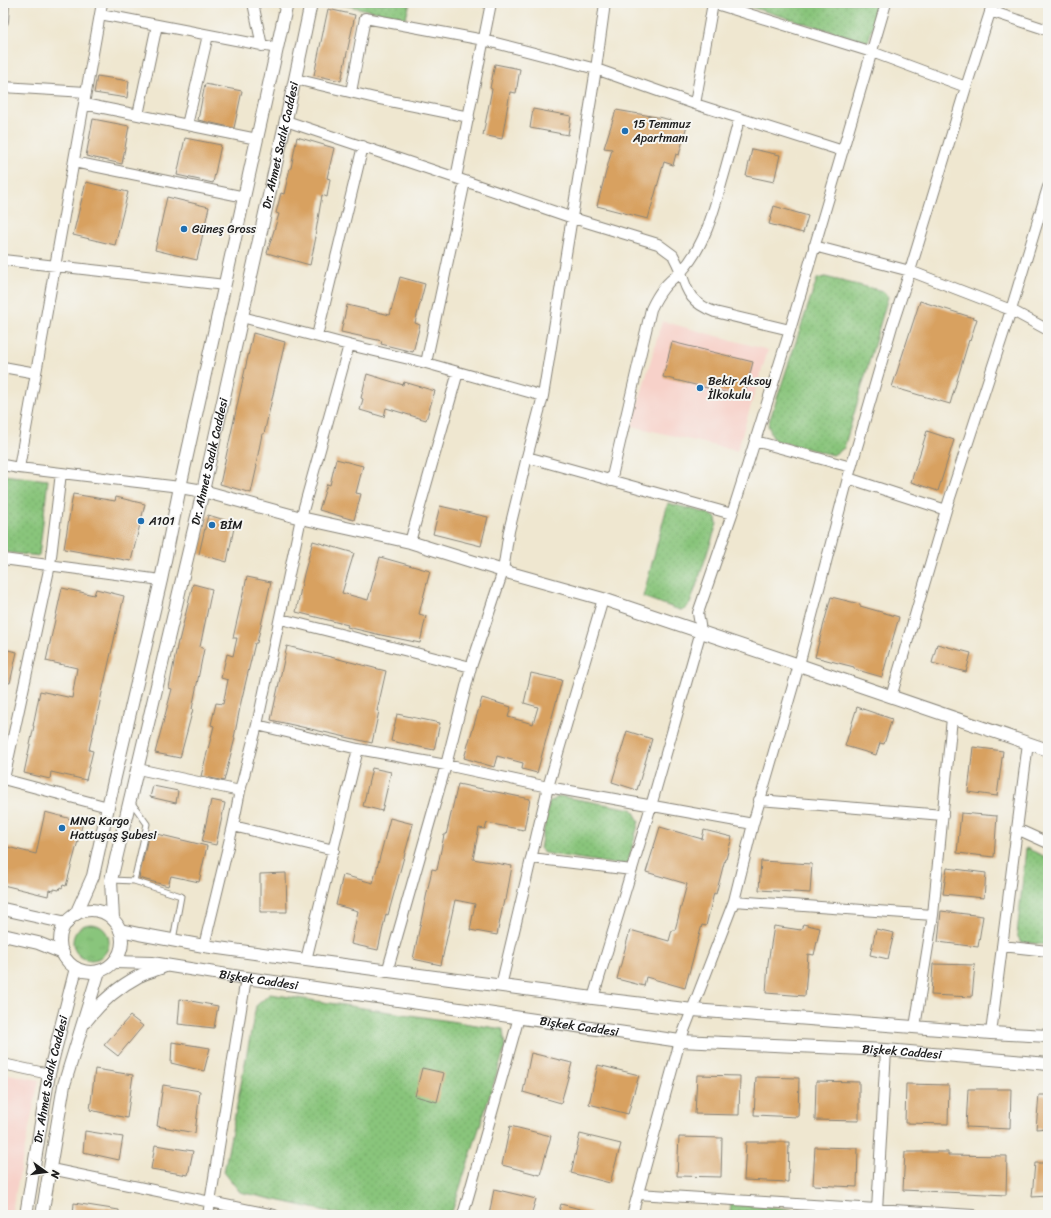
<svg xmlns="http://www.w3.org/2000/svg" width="1051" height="1218" font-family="Sriracha,sans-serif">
<defs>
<pattern id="grass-tufts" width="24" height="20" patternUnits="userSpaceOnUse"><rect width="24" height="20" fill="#89c57b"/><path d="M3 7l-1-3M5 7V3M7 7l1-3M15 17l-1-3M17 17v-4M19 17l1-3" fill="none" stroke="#76a96a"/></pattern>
<pattern id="park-dots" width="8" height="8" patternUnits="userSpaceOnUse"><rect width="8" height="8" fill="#89c57b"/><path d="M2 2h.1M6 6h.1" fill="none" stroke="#76a96a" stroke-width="1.8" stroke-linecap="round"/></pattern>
</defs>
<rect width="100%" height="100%" fill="#f6f6f2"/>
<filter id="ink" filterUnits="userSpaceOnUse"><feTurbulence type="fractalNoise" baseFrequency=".025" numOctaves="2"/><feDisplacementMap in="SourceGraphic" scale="8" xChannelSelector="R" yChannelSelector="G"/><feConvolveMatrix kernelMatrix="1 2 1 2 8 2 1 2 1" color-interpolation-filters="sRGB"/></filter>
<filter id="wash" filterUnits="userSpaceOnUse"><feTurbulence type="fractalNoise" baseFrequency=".012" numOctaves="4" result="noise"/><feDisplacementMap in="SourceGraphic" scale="16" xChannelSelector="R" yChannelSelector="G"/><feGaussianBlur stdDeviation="0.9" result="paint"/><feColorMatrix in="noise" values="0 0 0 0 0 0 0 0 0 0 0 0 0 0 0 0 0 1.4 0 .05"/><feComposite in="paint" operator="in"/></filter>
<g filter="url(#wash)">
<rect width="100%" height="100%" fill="#efe7d0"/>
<path fill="#f7d1c9" d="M662,321L768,350L737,451L632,426Z
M3,1073L39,1080L11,1215H3Z"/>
<path fill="url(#grass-tufts)" stroke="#52704c" d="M73 942a18 18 0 1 1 36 0a18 18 0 1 1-36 0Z"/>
<path fill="url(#park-dots)" stroke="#52704c" d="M334,3H410L406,18Z
M737,3H880L868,42Z
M825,277L883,291L888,297L844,448L833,455L774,440L768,425L817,279Z
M3,475L48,480L39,556L3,552Z
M668,503L710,514L716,518L717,524L690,604L685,609L680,610L643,597Z
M559,796L632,809L639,821L628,863L621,865L544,853L540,848L549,803Z
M1026,848L1048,858V945L1021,942L1017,935Z
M270,994L503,1029L505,1048L451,1215H344L240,1192L224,1172L256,1006Z
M731,1202L837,1215H730Z"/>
<g id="blocks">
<path fill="#d8a161" d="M328,9L355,15L341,81L314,75Z
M495,64L520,69L516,93L510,92L502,139L483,135L492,89L490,88Z
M97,76L129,81L127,98L94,93Z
M205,84L242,91L234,128L198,120Z
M533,109L571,116L568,135L530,128Z
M616,110L663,118L687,125L679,155L676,154L673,165L664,162L648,219L597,206L612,149L604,148Z
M93,119L129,126L122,164L86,156Z
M297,137L334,148L327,178L330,179L327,197L322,195L315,237H316L310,265L267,253L279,214L276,213L281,193L284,194L290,168H291Z
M185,138L221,145L213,183L177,175Z
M752,149L780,155L774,182L746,176Z
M86,182L128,192L115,245L73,235Z
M167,197L209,207L197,260L155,250Z
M774,206L808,216L803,233L769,224Z
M400,277L425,284L415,323L420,325L413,352L381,344L382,341L341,332L347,305L390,315Z
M920,301L977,319L970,341L969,340L950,404L892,387Z
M253,333L285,342L264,434H262L256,465L257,466L251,493L220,484Z
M672,342L753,362L744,397L663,377Z
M367,374L403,385L404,382L435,391L426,420L386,408L384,417L360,410L363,399L361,398Z
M927,431L954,440L938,491L911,482Z
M336,459L363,466L356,493L361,494L354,520L319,510L327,484L330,485Z
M73,494L115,501L116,497L145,504L131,561L64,549Z
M440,506L488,517L481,546L433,534Z
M208,515L235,523L227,562L199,554Z
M313,541L354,553L342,593L368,600L380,557L430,571L419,614L426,616L420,643L381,635L347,627L348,625L296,612L304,574Z
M247,577L271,582L257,643H255L241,702L234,738H235L224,781L201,776L214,726L211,725L216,703L223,704L228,680L221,678L227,654L233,656L237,638H233Z
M193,584L212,589L200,647L204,649L192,709H193L180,758L155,753L172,689L169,688L178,641H179Z
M62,588L94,595L96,589L124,596L89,750L93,751L86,780L51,772L50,779L24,773L34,726H33L40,691L72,698L77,668L46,661Z
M831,597L860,604V606L899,617L882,677L854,669V667L815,657Z
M937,644L971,653L966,672L932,663Z
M287,646L386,671L377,711H379L372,743L271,720Z
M3,649L17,652L10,683L3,682Z
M531,673L562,680L537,773L522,769L523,763L497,756L494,767L464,758L482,698L511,707L508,717L533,724L538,707L524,703Z
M857,707L892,719L884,744L880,743L876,755L845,746Z
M397,714L440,723L434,750L391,741Z
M627,731L652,739L637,790L612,782Z
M973,747L1003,751L997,796L968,792Z
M372,768L391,772L382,811L363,806Z
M458,784L530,799L524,830L487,823L485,829L479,828L473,859L512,866L506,900H504L497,935L470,930L475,904L455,900L441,965L413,959L432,869L437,870L444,835H446Z
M153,786L178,791L176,803L150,797Z
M211,800L225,803L216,845L202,842Z
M45,812L83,822L66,886L63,885L62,888L60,887L59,890L54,889V891L49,890L48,896L3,885V846L36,854Z
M961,813L997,816L994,857L957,853Z
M390,818L413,824L388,915L386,914L378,950L351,944L358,911L336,905L343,875L373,883Z
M660,827L702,839L704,830L732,837L726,859H725L716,894L714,893L706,926L702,925L685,988L646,977L644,986L617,979L630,930L669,941L672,930H675L687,884L646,872Z
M149,832L207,846L199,882L171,876L168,886L139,878Z
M761,861L812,864L810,893L759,890Z
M947,868L986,873L984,898L943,894Z
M286,873L287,912H260V874Z
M941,911L983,916L978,947L938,942Z
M803,924L820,928L814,955L808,954L805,996L766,993L768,963L774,926L801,930Z
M876,929L894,933L888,959L870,955Z
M933,964L975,965L972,997L931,995Z
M180,999L218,1006L214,1028L178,1024Z
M130,1016L143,1026L118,1056L104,1045Z
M172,1042L210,1048L204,1071L171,1063Z
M531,1053L572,1063L561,1103L523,1092Z
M598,1065L639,1075L628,1114L589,1104Z
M422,1068L444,1073L437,1102L415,1096Z
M95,1069L133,1075L127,1118L90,1110Z
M697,1075L740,1076L739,1115L695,1114Z
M756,1077L799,1078L798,1117L754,1115Z
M816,1081L859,1082V1121L815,1120Z
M906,1084L949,1085L948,1124L905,1123Z
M163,1085L200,1091L195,1133L157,1126Z
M968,1089H1011L1010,1129L966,1127Z
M1039,1095H1048V1128L1036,1129Z
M510,1126L551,1136L540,1175L502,1165Z
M85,1131L123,1137L119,1160L83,1152Z
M580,1134L621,1144L610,1183L571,1173Z
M679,1137L722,1138L721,1177L677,1176Z
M746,1142H789L788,1182L744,1180Z
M155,1145L193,1151L188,1175L151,1169Z
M815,1147L858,1148L857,1187L813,1185Z
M905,1152H948V1155L1007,1156L1006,1195L903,1190Z
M1035,1163H1048V1196L1032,1197Z
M494,1189L536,1199L531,1215H489Z
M74,1203L119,1210V1215H73Z
M561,1204L591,1212L590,1215H558Z"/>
</g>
</g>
<g filter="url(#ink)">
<use href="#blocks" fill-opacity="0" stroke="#868276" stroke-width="1"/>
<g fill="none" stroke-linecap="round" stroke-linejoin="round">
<g stroke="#868276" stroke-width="7">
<path id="service" d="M112,880L134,881L147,824L132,803
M134,881L181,896L173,940"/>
</g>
<g stroke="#868276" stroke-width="12">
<path id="minor" d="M253,3L262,46
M713,3L872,52L966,87
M990,11L1048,30
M100,14L277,48
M3,21L4,3
M295,79L375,98L469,117
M3,87L86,92
M351,92L365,18L484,40L596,69L695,104L843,151
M84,104L257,139
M695,104L713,3
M138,115L157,25
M286,121L456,178L491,3
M187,125L208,35
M74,162L245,197
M456,178L573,218L658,244L673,255L677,263L681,272C704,247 713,214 722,181C728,160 734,140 739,119
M1048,187L1011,310L1048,330
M814,246L910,271L1011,310L946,510L891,697
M3,260L225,285
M242,317L349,345L426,363L543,396
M317,336L363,146
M426,363L465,181
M3,367L36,373
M755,441L851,467
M527,457L732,514
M3,465L19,468L180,487
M19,468L102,3
M848,478L946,510
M611,481L651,309C659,292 666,283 681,272C687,294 693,304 715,312L790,330
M410,542L458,372
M3,559L161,580
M281,619L471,667
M257,725L358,749L446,765L548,787L753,824
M138,769L240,791
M3,779L108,807
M4,779L50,565L61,473
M759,800L943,815
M233,826L334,850
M1017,829L1048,843
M531,858L632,870
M734,901L933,915
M204,946L233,826L240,791L257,725L301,518L349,345
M1002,946L1048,951
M306,960L358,749
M387,972L446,765L471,667L503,571L509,531L527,457L543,396L596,69L605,3
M501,986L548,787L603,599
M593,998L651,806L701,631L698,613L732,514L790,330L886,3
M915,1027L933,915L952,718
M991,1033L1028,743
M3,1064L49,1074
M51,1169L274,1215
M638,1194L973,1215
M877,1210L886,1050
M208,1215L246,978
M463,1215L519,1017
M632,1215L680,1041L734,901L753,824L799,665L848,478L892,326L910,271L966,87L993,3"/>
</g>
<g stroke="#868276" stroke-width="14">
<g id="tertiary">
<path d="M180,487L203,491L301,518L410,542L503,571L603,599L799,665L1048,750"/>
<path d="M3,909L67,923"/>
<circle cx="91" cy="941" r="31"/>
<path d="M76,914L93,876L108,807L161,580L180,487L287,3"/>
<path id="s1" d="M113,919L111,880L203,491L295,79L311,3"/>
<path d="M120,930L139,934L204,946L306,960L593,998L693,1010L991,1033L1048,1036"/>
<path d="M3,935L38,943L63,953"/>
<path id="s2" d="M114,962L152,963L246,978L680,1041L886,1050L1048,1064"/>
<path d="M86,1021C101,1002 118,987 139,976C147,972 157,970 165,966"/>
<path id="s3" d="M26,1215L49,1074L76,968"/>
<path d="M42,1215L64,1085L99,971"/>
</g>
</g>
<use href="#service" stroke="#fff" stroke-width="5"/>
<use href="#minor" stroke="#fff" stroke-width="10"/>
<use href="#tertiary" stroke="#fff" stroke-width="12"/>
</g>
</g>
<g fill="#1f6fb2" stroke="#f6f6f2" stroke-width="1.5">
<circle cx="625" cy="131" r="4"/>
<circle cx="184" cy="229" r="4"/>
<circle cx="700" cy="388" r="4"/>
<circle cx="141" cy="521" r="4"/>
<circle cx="212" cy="525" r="4"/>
<circle cx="62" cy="828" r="4"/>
</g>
<g text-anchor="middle" stroke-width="4" stroke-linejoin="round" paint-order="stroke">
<g font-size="12" fill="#1c1c1c" stroke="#f6f6f2" text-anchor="start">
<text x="633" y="128">15 Temmuz<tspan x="633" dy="14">Apartmanı</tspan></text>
<text x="192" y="233">Güneş Gross</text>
<text x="708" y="385">Bekir Aksoy<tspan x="708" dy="14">İlkokulu</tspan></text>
<text x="149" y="525">A101</text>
<text x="220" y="529">BİM</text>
<text x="70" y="825">MNG Kargo<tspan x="70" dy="14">Hattuşaş Şubesi</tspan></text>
</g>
<g font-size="12" fill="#1c1c1c" stroke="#f6f6f2">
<text dy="4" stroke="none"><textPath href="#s1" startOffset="793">Dr. Ahmet Sadık Caddesi</textPath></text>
<text dy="4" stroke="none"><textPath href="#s1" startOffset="469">Dr. Ahmet Sadık Caddesi</textPath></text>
<text dy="4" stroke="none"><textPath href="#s2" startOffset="146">Bişkek Caddesi</textPath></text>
<text dy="4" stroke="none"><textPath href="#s2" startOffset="470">Bişkek Caddesi</textPath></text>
<text dy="4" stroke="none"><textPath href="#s2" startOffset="794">Bişkek Caddesi</textPath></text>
<text dy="4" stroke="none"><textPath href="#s3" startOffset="138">Dr. Ahmet Sadık Caddesi</textPath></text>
</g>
</g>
<rect width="1051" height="1218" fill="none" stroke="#f6f6f2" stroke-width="16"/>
<g transform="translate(46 1172) rotate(104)" stroke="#f6f6f2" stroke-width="3" paint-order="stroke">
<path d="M0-3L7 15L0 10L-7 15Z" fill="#1c1c1c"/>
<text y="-6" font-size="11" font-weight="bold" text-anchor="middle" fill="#1c1c1c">N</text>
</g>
</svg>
